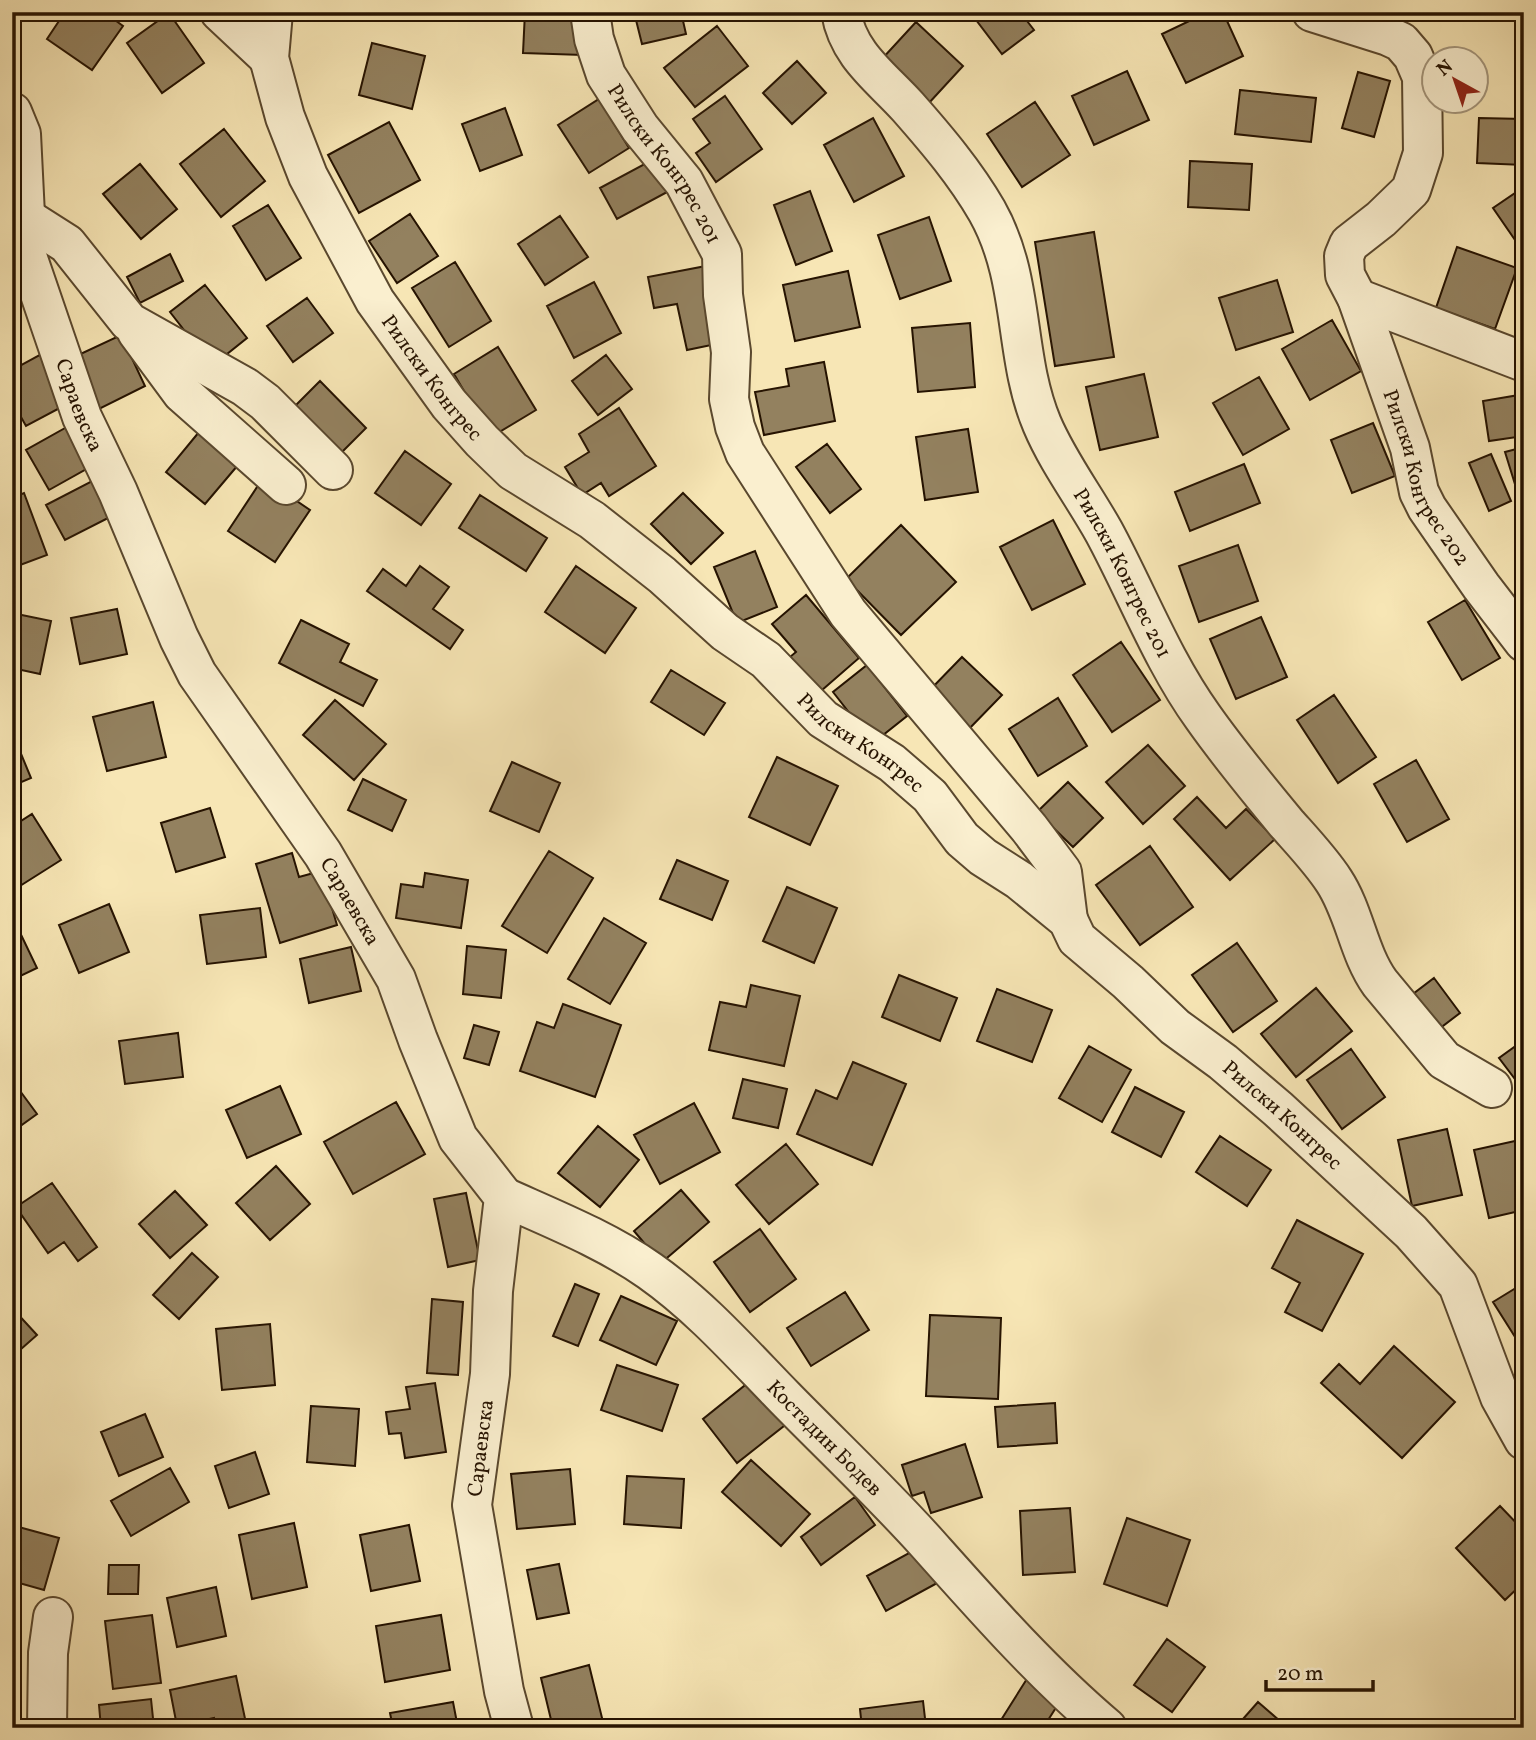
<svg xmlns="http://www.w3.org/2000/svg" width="1536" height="1740" font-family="Vollkorn,serif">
<rect width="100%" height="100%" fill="#f7e6b5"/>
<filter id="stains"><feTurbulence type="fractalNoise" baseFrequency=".00286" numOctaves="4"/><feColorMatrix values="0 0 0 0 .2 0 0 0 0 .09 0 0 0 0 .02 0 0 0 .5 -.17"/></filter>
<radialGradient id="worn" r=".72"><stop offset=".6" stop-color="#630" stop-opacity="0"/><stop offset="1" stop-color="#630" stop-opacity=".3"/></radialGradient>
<path fill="#93815f" stroke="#261301" stroke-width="2" d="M65,12H104L123,26L92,70L47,39Z
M316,12H353L352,21L316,18Z
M525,12H585L583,55L523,53Z
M634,12H681L686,34L642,44Z
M970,12H1020L1034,30L1002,54Z
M1208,12H1223L1243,56L1186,83L1162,34Z
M169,13L204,63L162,93L127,43Z
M916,22L963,66L928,104L881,60Z
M717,26L748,66L695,107L664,68Z
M372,43L425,56L412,109L359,95Z
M797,61L826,93L792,124L763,93Z
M1127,71L1149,120L1094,145L1072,96Z
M1358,72L1390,81L1374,137L1342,128Z
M1240,90L1316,98L1311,142L1235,134Z
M725,96L762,149L716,182L696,153L710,143L693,119Z
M599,99L629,148L589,173L558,125Z
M1035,102L1070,155L1022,187L987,134Z
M505,108L522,155L480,171L462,124Z
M873,118L904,176L854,202L824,145Z
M1479,118L1524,119V165L1477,163Z
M389,122L420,180L359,213L328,155Z
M224,129L265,181L221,217L180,164Z
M652,160L669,191L617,219L600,188Z
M1190,161L1252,164L1249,210L1188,207Z
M140,164L177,209L141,239L103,194Z
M1524,187V253L1493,208Z
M810,191L832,251L796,265L774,205Z
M268,205L301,258L266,280L233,226Z
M410,214L438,256L397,283L369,241Z
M560,216L588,257L545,285L518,244Z
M929,217L951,281L900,299L878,235Z
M1094,232L1114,357L1055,366L1035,242Z
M1457,247L1517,268L1495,329L1436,308Z
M170,254L183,281L140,303L127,277Z
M455,262L491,321L449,347L412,288Z
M706,266L721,343L687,350L677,304L654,308L648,277Z
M848,271L860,327L795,341L783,285Z
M1277,280L1293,332L1236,350L1219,298Z
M594,282L621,333L574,358L547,306Z
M205,285L247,338L212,366L170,312Z
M307,298L333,333L293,362L267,326Z
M1332,320L1361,371L1310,400L1282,349Z
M970,323L975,387L918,392L912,328Z
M121,335L145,386L99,409L74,357Z
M498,347L536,410L491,437L454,374Z
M45,352L71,402L26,426L12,401V370Z
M606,355L632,389L598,415L572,381Z
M824,362L835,421L764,435L755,392L789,386L786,369Z
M1144,374L1158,437L1100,450L1086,387Z
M1259,377L1289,429L1243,455L1213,403Z
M320,381L366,428L337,457L291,410Z
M1519,395L1524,436L1489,441L1483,401Z
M619,408L656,466L609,496L601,483L582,495L565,467L589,452L579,434Z
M74,423L97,463L49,490L26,450Z
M1373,423L1395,476L1352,493L1331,440Z
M968,429L978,492L925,500L916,437Z
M199,432L238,465L205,504L166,472Z
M827,444L861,489L830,513L796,467Z
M1524,447V510H1523L1505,452Z
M405,451L451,484L421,525L375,493Z
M1491,454L1511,501L1489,511L1469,463Z
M1244,464L1260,503L1190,531L1175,492Z
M263,478L310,510L275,562L228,531Z
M96,479L114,515L65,540L46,505Z
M24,493L47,555L12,568V498Z
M683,493L723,533L691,564L651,524Z
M480,495L547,538L526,571L459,528Z
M1053,520L1085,584L1032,610L1000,547Z
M901,525L956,582L901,635L846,579Z
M1238,545L1258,601L1199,622L1179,566Z
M755,551L777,607L737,623L714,567Z
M420,566L449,587L433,609L463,630L450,649L367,591L383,569L406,586Z
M576,566L636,608L605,653L545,612Z
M806,595L859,658L814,697L784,662L796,652L772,624Z
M1465,600L1500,658L1462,680L1428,622Z
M117,609L127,654L80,664L71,618Z
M12,613L51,621L40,674L12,668Z
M1261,617L1287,677L1236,699L1210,639Z
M301,620L349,644L340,662L377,680L363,706L279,663Z
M1121,642L1160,700L1112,732L1073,675Z
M962,657L1002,695L965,733L925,695Z
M867,665L907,716L873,743L833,692Z
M671,670L725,703L704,735L651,702Z
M1334,695L1376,757L1338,783L1297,720Z
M1058,698L1087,746L1038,776L1009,729Z
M335,700L386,744L354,780L303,735Z
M153,702L166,757L107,771L93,717Z
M12,732L31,778L12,786Z
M1148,745L1185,786L1143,824L1106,782Z
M777,757L838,786L810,845L749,817Z
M1416,760L1449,819L1407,842L1374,784Z
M512,762L560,783L539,832L490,811Z
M363,779L406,800L392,831L348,810Z
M1068,782L1103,818L1073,847L1037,812Z
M1197,797L1226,828L1246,809L1275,839L1230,880L1174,819Z
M210,808L225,857L176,872L161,823Z
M32,814L61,860L12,891V824L13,826Z
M1150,846L1193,907L1140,945L1096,885Z
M549,851L593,878L547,953L502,926Z
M292,853L299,877L321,871L337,925L280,943L256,864Z
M677,860L728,881L712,920L660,899Z
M425,873L468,880L461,928L396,918L401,884L423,887Z
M787,887L837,908L814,963L763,941Z
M109,904L129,952L79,973L59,925Z
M260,908L266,957L207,964L200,915Z
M13,918L37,968L12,980V918Z
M604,918L646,943L610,1004L568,979Z
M1237,943L1277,1001L1233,1032L1192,975Z
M467,946L506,950L501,998L463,994Z
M351,947L361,991L309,1003L300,959Z
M899,975L957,998L940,1041L882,1017Z
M1434,978L1460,1013L1435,1032L1409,997Z
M751,985L800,996L784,1066L709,1050L720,1002L746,1007Z
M1316,988L1352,1031L1296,1077L1261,1034Z
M997,989L1052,1010L1032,1062L977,1041Z
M563,1004L621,1025L595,1097L520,1071L537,1022L554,1028Z
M474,1025L499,1032L489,1065L464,1058Z
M178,1033L183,1077L125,1084L119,1041Z
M1524,1040V1091L1499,1058Z
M1089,1046L1131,1070L1102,1122L1059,1098Z
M1351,1049L1385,1097L1342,1129L1307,1080Z
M853,1062L906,1084L872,1165L797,1134L816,1090L837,1099Z
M743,1079L787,1089L778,1128L733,1118Z
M12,1080L37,1114L12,1132Z
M280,1086L301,1134L247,1158L226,1110Z
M1135,1087L1184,1112L1161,1157L1112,1132Z
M396,1102L425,1154L353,1194L324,1142Z
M694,1103L720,1152L660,1184L634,1135Z
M598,1126L639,1160L600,1207L558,1173Z
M1447,1129L1462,1195L1412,1206L1398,1140Z
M1220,1136L1271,1170L1247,1206L1196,1172Z
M1524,1139V1210L1489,1218L1474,1150Z
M786,1144L818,1184L769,1224L736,1185Z
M276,1166L310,1204L270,1240L236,1203Z
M52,1183L97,1247L78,1261L64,1242L48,1253L16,1207Z
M681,1190L709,1222L661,1263L634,1231Z
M175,1191L207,1225L170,1258L139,1224Z
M466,1193L480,1260L448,1267L434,1199Z
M1297,1220L1363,1254L1322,1331L1285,1312L1300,1283L1272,1268Z
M760,1229L796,1279L750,1312L714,1262Z
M192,1253L218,1277L179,1319L153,1295Z
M1524,1283V1347L1522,1348L1493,1302Z
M575,1284L599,1294L578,1346L553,1336Z
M845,1292L869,1330L811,1366L787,1328Z
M621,1296L677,1321L656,1365L600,1340Z
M432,1299L463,1302L458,1375L427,1373Z
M14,1310L37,1335L12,1357V1312Z
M930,1315L1001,1318L998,1399L926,1396Z
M270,1324L275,1385L222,1390L216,1329Z
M1394,1346L1455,1402L1402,1458L1321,1383L1339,1364L1360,1384Z
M617,1365L678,1385L662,1431L601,1410Z
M754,1378L789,1422L737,1463L703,1419Z
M435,1383L446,1452L405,1458L401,1433L389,1434L386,1412L410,1409L406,1387Z
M1055,1403L1057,1443L998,1447L995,1407Z
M311,1406L359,1409L355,1466L307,1462Z
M145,1414L163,1457L119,1476L101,1432Z
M965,1444L982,1497L931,1513L924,1492L912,1496L902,1465Z
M255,1452L269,1494L229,1508L215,1466Z
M751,1460L810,1514L781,1546L722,1492Z
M170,1468L189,1502L131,1536L111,1501Z
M570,1469L575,1524L517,1529L511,1474Z
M627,1476L684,1479L681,1528L624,1524Z
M855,1497L875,1525L821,1565L801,1537Z
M1500,1506L1524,1531V1582L1505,1600L1456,1548Z
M1070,1508L1075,1572L1023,1575L1020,1511Z
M1127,1518L1190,1540L1167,1606L1104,1584Z
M294,1523L307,1587L252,1599L239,1535Z
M409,1525L420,1581L371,1591L360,1535Z
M15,1526L59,1538L44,1590L12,1581V1534Z
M920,1547L939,1582L886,1611L867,1576Z
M559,1564L569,1613L537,1619L527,1570Z
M109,1565H139L138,1594H108Z
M216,1587L226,1636L177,1647L167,1598Z
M152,1615L161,1683L113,1689L105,1621Z
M441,1615L450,1670L385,1682L376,1626Z
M1167,1639L1205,1667L1172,1712L1134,1685Z
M589,1665L604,1726L553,1728L541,1678Z
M1030,1674L1064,1695L1043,1728H996Z
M236,1676L247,1728H216L214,1718L177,1726L170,1690Z
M151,1699L154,1728H101L99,1705Z
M923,1701L926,1727L862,1728L860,1709Z
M453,1702L458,1728H393L390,1713Z
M1258,1702L1288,1728H1235Z"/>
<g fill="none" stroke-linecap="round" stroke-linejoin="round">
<g stroke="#5a482e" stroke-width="42">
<g id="street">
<path d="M220,12L269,58"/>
<path id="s1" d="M273,12L269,58L285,117L308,176L375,301L449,404L482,441L513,471L592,520L662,575L725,632L766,660L823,719L892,763L930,796L962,839L983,857L1019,880L1068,920L1077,939L1128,982L1175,1027L1223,1062L1278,1109L1411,1232L1458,1285L1500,1397L1524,1440"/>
<path id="s2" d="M590,12L594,39L606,75L640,128L684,182L722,254L723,295L731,352L729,399L735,427L745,453L848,613L1029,828L1062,872L1068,920"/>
<path id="s3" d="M841,12C848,55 881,77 908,107C937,140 965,173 987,211C1026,280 1013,355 1042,424C1058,462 1084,496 1104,532C1137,593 1162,660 1203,717C1229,754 1258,789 1287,824C1303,842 1321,861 1334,881C1355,913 1358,952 1380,983L1444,1060L1492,1088"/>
<path id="s4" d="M1312,12L1388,36L1401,42L1413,56L1422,77L1423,153L1411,190L1381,219L1349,244L1344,256L1345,275L1357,298L1410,448L1419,492L1427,508L1481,586L1524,642"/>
<path id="s5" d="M12,112L21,134L27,256L82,417L118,492L179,638L197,674L323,854L396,979L418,1040L458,1138L504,1197L493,1291L490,1374L472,1505L504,1691L514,1728"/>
<path d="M23,216L67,244L129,322L245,387L265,402L333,470"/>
<path d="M1357,298L1524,362"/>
<path d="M137,332L182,393L286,485"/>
<path id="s6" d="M504,1197C553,1219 606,1240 650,1271C701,1307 742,1354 785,1398C832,1446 881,1492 926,1542C984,1607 1041,1672 1107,1728"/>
<path d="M47,1728L48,1653L53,1617"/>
</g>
</g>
<use href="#street" stroke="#faefcf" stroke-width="38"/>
</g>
<g text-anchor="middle" stroke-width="6" stroke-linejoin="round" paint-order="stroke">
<g font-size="21" fill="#261301" stroke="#faefcf">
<text dy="7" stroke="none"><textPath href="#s2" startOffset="172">Рилски Конгрес 201</textPath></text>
<text dy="7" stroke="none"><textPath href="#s1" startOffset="408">Рилски Конгрес</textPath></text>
<text dy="7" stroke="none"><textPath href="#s5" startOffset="304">Сараевска</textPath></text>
<text dy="7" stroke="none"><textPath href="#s4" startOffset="584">Рилски Конгрес 202</textPath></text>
<text dy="7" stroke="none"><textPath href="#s3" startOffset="640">Рилски Конгрес 201</textPath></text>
<text dy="7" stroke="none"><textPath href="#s1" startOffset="975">Рилски Конгрес</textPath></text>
<text dy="7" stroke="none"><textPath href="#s5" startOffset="872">Сараевска</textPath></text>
<text dy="7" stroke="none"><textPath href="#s1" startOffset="1542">Рилски Конгрес</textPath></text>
<text dy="7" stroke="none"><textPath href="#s6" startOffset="406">Костадин Бодев</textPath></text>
<text transform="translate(480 1448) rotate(-83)" y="7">Сараевска</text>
</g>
</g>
<rect width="1536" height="1740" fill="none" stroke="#f7e6b5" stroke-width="42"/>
<rect x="14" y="14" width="1508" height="1712" fill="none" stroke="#261301" stroke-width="3.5"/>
<rect x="21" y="21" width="1494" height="1698" fill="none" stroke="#261301" stroke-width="2"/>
<g transform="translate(1455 80) rotate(320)"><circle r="33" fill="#faefcf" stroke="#a5977d" stroke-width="2"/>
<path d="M0-5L12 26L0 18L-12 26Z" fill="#8f2418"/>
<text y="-10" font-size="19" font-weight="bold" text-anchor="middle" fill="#261301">N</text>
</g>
<path d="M1266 1680v10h107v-10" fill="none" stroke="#261301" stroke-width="3.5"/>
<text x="1277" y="1680" font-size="21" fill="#261301" stroke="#faefcf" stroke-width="5" paint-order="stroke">20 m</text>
<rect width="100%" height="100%" filter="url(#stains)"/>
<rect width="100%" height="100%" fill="url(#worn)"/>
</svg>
